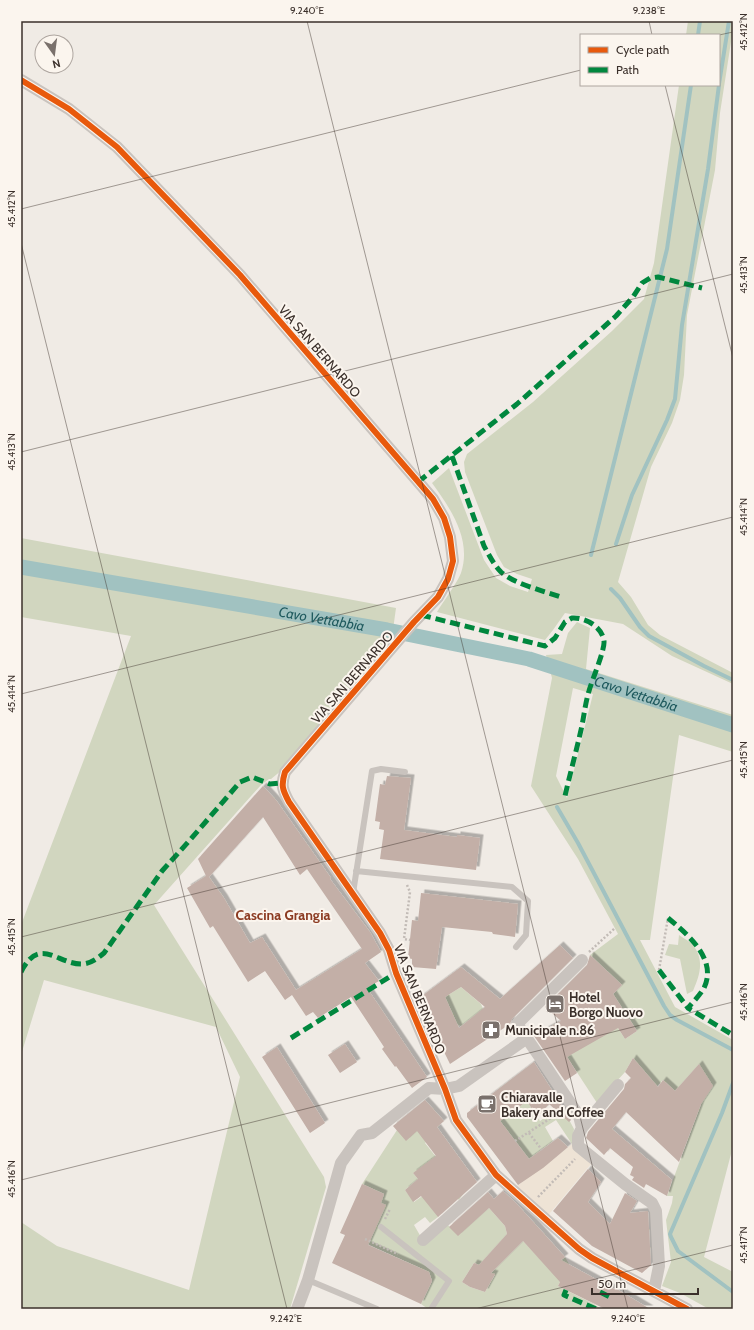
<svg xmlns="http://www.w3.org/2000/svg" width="754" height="1330" font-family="Cabin,sans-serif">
<defs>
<filter id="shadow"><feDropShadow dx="3.5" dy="-3.5" stdDeviation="0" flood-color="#0004"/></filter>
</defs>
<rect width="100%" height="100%" fill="#f0ebe5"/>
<path fill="#d1d6bf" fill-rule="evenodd" d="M688,21H733V29L720,113L715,170L687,315L684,375L680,400L672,423L651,467L618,582L631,597L648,625L660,635L733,673V684L672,656L623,624L565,613L553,630L545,640L437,612C443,602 457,583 461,573C472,540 451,509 432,483L449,468L484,560L496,578L510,586L528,592L532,579L517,574L504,567L497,555L465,472L464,462L467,454L533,402L612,331L644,299L654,263L679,85H719V35H686Z
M21,538L396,608L391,644L282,770L271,779H269L261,785L154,905L324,1177L326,1187L290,1309H21V1222L57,1246L189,1290L240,1077L216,1027L44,980L21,1055V925L131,636L21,617Z
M577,622L590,628L586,669L733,715V752L679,735L650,940H640L675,1007L733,1040V1139L731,1154L704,1257L733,1272V1309H709L680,1293L662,1286L671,1262L666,1220L672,1203L673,1196H667L701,1104L699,1064L675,1091L663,1080L657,1086L633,1058L625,1072L597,1103L567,1057L602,1003L625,1039L637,1031L613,994L622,985L590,955L618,934L578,859L531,786L552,678L546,655L562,654L568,633ZM573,688L593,694L567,798L556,776Z
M679,935C683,938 689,941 692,944C705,959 700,975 693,991L687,994L680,959L665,955L669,944L678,945Z
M461,987L481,1004L483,1009L461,1026L457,1024L445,997Z
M527,1101L540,1121L552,1112L557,1119L566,1114L574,1129L572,1144L556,1120L545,1127L553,1141L529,1159L500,1121Z
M421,1127L434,1134L425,1143L440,1162L413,1173L418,1179L405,1190L414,1202L450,1176L463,1194L459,1200L452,1193L438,1217L430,1223L425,1217L414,1225L425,1244L447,1224L458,1235L489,1208L505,1226L507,1234L479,1265L474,1263L462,1282L470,1287L485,1292L495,1275L491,1273L523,1241L550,1270L565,1257L569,1264L558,1286L594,1304L601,1309H428L421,1304L432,1281L429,1272L363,1242L384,1194L362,1184L397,1130Z"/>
<path fill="#eee3d5" d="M572,1144L580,1154L591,1164L545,1219L517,1186L544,1166Z"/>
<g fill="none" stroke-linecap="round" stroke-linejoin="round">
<path stroke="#a1c2c1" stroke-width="4" d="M698,35L700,21
M719,84L729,21
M616,544L632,495L667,420L675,399L682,325L708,169L719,85
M591,555L667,249L691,85
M611,589L620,598L640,627L649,636L704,666L733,680
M557,807L578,843L664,1006L670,1015L677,1020L733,1050
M733,1083L722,1113L670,1234L671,1237L678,1251L733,1292"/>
<path stroke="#a1c2c1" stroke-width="15" id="s1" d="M21,567L387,630L529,659L733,725"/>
</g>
<path fill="#c3afa7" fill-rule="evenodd" filter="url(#shadow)" d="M387,776L411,778L404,830L457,837V835L480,838L476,870L380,859L384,830L379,829L380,822L375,821L380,784L385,785Z
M263,786L276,800L331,878L330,879L370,932L381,952L365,963L379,981L367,988L427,1077L412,1088L396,1066L395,1067L382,1049L384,1047L351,997L318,1018L313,1012L306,1016L292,995L285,1000L265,971L248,982L213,926L210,928L187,888L206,876L198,859ZM263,817L300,875L307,869L362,949L296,990L262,937L250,943L224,898L209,877Z
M421,893L518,904L515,937L493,934L492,932L442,927L436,969L412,967V959L408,958L412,920L418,921Z
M560,945L573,958L512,1019L510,1024L450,1064L418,999L461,967L500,999ZM461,987L485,1007L459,1028L445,997Z
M590,955L622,985L613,994L637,1031L625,1039L618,1028L567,1057L577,1073L565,1081L534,1036L561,1021L545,1007L587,965Z
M345,1044L357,1062L340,1073L328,1055Z
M277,1047L325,1123L310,1133L262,1057Z
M633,1058L658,1087L663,1080L675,1091L699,1064L713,1086L701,1104L679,1162L626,1112L612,1129L672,1180L667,1196L646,1184L644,1188L632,1180L634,1177L630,1175L633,1167L610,1148L604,1155L586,1138L588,1132L624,1089L625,1084L631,1078L625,1072Z
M534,1062L571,1120L569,1122L549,1104L537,1117L527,1101L500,1121L529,1159L558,1138L568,1147L543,1168L518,1185L467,1117V1113Z
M425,1100L444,1121L437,1127L477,1182L438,1217L421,1196L413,1202L405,1190L418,1179L413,1173L436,1156L417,1131L406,1141L393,1126Z
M588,1169L601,1182L588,1202L610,1224L625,1193L637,1201L630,1213L648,1211L651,1265L642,1273L592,1246L553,1211Z
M362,1184L384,1194L381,1203L386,1205L368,1245L429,1272L432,1281L421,1304L332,1263L345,1235L340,1233Z
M503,1191L516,1203L565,1257L561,1260L614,1289L615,1288L650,1309H605L558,1286L560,1282L523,1241L491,1273L495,1274L485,1292L470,1287L462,1282L474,1263L479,1265L507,1234L505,1226L489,1208L458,1236L449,1227L488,1192L494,1199Z"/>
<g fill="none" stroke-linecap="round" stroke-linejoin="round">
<path stroke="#c2bbb6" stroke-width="2.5" stroke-dasharray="2 2" stroke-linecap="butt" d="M407,885L410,892L404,939L410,940
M589,952L615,928
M659,970L668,918
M529,1133L542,1150
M515,1141L562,1111
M538,1197L575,1159
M385,1219L390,1209
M365,1239L398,1254"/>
<path stroke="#c9c3be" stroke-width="6" d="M356,871L512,887L528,901L526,935L516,947
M353,893L372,771L381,769L405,772
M381,1227L449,1281L431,1309
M308,1280L377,1309"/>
<path stroke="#c9c3be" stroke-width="12" d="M21,80L69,109L117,147L240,275L433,499L444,518L450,537L453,561L448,579L438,597L414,622L285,772C281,785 282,789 289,802L380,933L389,950L396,973L445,1089L456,1120L496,1175L579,1249L592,1258L687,1309
M618,1085L582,1128L578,1136V1146L625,1184L652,1203L656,1211L659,1266L654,1291
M582,1128L579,1116L539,1056L517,1024L582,960
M423,1240L496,1175
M297,1309L308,1280L341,1163L361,1135L372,1133L429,1088L445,1089L459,1086L527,1038"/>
<path stroke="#00873e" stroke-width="5" stroke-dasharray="10 5" stroke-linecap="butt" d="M452,456L484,546C489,555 494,565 501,572C514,584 544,591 561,597
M418,482L517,404L616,316L633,297L642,283L650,278L658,277L702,288
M421,615L545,646L555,638L565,622L572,618C584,617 602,626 604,641C605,650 592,680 589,691C585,704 584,717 581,730C576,752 570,774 565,796
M668,918C687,934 718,959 704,988C700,995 693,1002 688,1008L733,1035
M659,970L688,1008
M21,972C40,935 57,965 83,964C92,963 98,958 104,953L162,871L190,840L240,782L252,777L270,784L282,783
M291,1038L396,973
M566,1290L564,1295L596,1309
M600,1292L610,1297"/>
<g stroke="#fbf5ee" stroke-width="8">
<path id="cycleway" d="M21,80L69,109L117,147L240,275L433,499L444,518L450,537L453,561L448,579L438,597L414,622L285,772C281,785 282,789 289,802L380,933L389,950L396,973L445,1089L456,1120L496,1175L579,1249L592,1258L687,1309"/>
</g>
<use href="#cycleway" stroke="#e8590c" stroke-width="6"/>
</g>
<path fill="none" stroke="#3b302b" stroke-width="1" stroke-opacity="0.45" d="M307,21L628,1309M649,21L652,35M719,35L733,32M665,85L733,358M21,209L581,70M21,243L287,1309M21,452L733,274M21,694L733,517M21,937L733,760M21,1180L733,1002M475,1309L733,1245"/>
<defs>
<g id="hotel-square" transform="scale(1)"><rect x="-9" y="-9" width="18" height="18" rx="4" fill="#7a716c" stroke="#fbf5ee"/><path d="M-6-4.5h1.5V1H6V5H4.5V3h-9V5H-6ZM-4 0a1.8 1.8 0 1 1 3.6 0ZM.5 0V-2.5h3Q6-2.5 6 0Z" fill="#fff"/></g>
<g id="pharmacy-square" transform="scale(1)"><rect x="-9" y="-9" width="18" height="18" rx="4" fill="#7a716c" stroke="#fbf5ee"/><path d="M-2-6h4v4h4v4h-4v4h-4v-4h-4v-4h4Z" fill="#fff"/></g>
<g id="cafe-square" transform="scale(1)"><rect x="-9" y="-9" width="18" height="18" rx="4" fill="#7a716c" stroke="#fbf5ee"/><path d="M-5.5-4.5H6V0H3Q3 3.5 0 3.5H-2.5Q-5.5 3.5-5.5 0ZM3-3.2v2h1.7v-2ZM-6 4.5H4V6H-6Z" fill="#fff"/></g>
</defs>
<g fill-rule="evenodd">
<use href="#hotel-square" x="555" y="1004"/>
<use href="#pharmacy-square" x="491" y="1030"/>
<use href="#cafe-square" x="487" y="1104"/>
</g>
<g text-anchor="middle" stroke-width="4" stroke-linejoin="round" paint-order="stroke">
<g font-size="13" fill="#3b302b" stroke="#fbf5ee">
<text transform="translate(320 351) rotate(49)" y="5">VIA SAN BERNARDO</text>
<text transform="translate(352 677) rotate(-49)" y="5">VIA SAN BERNARDO</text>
<text transform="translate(420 999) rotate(68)" y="5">VIA SAN BERNARDO</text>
</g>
<g font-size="13" font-weight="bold" fill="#3b302b" stroke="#fbf5ee" text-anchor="start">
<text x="569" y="1002">Hotel<tspan x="569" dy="15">Borgo Nuovo</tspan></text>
<text x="505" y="1035">Municipale n.86</text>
<text x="501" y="1102">Chiaravalle<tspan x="501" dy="15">Bakery and Coffee</tspan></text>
</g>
<g font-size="14" font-style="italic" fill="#1f5a5e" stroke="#fbf5ee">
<text dy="5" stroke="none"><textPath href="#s1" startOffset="305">Cavo Vettabbia</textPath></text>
<text dy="5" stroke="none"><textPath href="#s1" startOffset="629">Cavo Vettabbia</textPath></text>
</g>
<g font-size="14" font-weight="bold" fill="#8c3b22" stroke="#fbf5ee">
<text x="283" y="920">Cascina Grangia</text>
</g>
</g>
<rect width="754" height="1330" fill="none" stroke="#fbf5ee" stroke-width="44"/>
<rect x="580" y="34" width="140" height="52" fill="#fbf5ee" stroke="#aea6a0"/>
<rect x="588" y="47" width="20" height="6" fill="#e8590c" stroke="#aea6a0"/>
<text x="616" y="54" font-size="12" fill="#3b302b">Cycle path</text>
<rect x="588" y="67" width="20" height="6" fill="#00873e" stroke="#aea6a0"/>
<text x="616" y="74" font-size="12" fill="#3b302b">Path</text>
<g transform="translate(54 54) rotate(166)"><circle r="19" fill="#fbf5ee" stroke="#aea6a0"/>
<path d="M0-3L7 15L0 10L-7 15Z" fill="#7a716c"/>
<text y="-6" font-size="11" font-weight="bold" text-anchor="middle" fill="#3b302b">N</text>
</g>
<path d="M592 1288v6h106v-6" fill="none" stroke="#3b302b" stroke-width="2"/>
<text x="598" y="1288" font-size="12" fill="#3b302b" stroke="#fbf5ee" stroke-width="3" paint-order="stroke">50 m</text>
<rect x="22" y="22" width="710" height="1286" fill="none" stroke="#3b302b" stroke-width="1.5"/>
<g font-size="10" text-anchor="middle" fill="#3b302b">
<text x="307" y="14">9.240°E</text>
<text x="649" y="14">9.238°E</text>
<text transform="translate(743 32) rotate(-90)" y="4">45.412°N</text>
<text transform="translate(11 209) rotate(-90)" y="4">45.412°N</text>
<text transform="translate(743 275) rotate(-90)" y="4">45.413°N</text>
<text transform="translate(11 452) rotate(-90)" y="4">45.413°N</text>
<text transform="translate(743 517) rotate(-90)" y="4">45.414°N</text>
<text transform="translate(11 694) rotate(-90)" y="4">45.414°N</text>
<text transform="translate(743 760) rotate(-90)" y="4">45.415°N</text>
<text transform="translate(11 937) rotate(-90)" y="4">45.415°N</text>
<text transform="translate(743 1002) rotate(-90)" y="4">45.416°N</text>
<text transform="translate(11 1179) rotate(-90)" y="4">45.416°N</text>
<text transform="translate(743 1245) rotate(-90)" y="4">45.417°N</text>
<text x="286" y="1322">9.242°E</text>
<text x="628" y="1322">9.240°E</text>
</g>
</svg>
